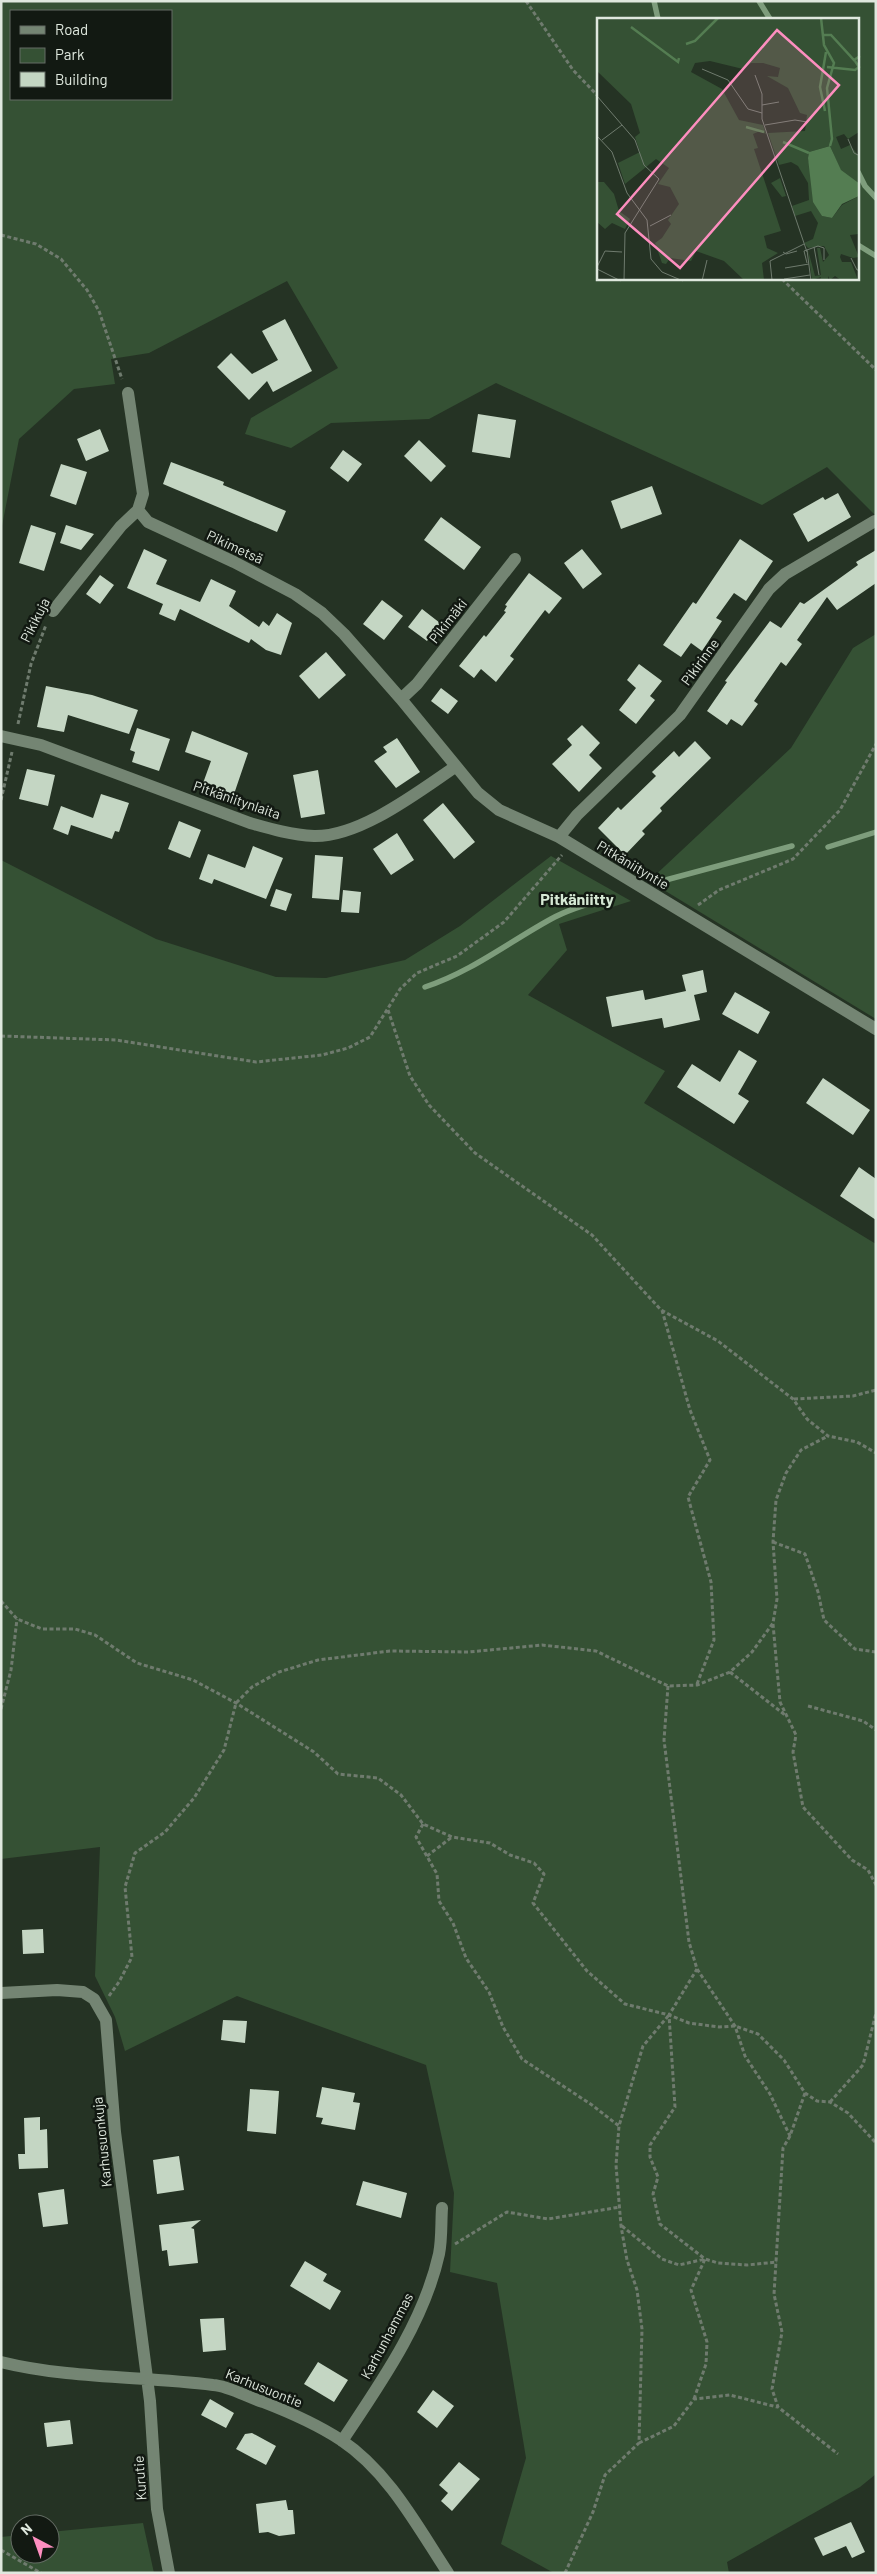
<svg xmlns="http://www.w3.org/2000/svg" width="877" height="2574" font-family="Barlow,sans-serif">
<rect width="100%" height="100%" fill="#253324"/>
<path fill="#355134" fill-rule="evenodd" d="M1,1H876V516L827,467L762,505L496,383L429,419L331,423L291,448L245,434L251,418L338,368L287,281L149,353L111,359L115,384L74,389L19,439L1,531ZM11,11H171V99H11ZM598,19H858V279H598Z
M876,634V1019L649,881L791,748L853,648Z
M551,856L631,901L559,924L567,950L528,995L665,1071L644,1103L876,1244V2474L860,2487L727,2562L729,2573H554L501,2544L526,2458L497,2283L450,2272L454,2193L426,2065L237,1996L125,2051L115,2017L95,1976L100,1847L1,1859V860L156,939L276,977L326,978L405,960L460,926Z
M143,2523L154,2573H1V2537L20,2535V2554H50V2532Z"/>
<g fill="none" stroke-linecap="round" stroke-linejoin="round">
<path stroke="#7e9d7c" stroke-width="5.5" d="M654,1L658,19
M759,1L770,19
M858,172L865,186L876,198
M858,245L876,256
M828,847L876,832
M662,881L792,846
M425,987C471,972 509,942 551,919C569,909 590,903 609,898"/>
</g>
<path fill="#c4d6c3" d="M285,319L312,371L273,392L267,381L249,400L217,367L231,353L252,374L278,360L262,331Z
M478,414L516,420L510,458L472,452Z
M100,429L109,451L86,461L77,439Z
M419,440L446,466L431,482L404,456Z
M343,450L362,464L348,482L330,468Z
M171,462L224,482L223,485L286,511L277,532L163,484Z
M61,464L87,472L76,505L50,496Z
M652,486L662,514L621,529L611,501Z
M838,493L851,517L808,542L793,514L823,497L825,500Z
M441,517L481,547L464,570L424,540Z
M31,525L56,533L44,571L19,563Z
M66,525L94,534L81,550L60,543Z
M740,539L773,561L746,601L734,593L716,618L722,621L702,651L691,643L681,657L663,645L693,602L696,604Z
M144,549L167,560L156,584L200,602L211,579L236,591L229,606L259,627L263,621L269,626L277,613L292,623L281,655L266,650L251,639L249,643L180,609L175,621L159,614L163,604L127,588Z
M582,549L602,574L583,589L564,563Z
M876,550V583L837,610L827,597L797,640L802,644L786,666L781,662L754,701L758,704L742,726L731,719L727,725L707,711L727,682L725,681L770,621L781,628L800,602L804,604L858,565L856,562Z
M529,573L562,598L549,614L545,610L510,656L514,659L496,682L481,669L474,678L459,666L484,635L486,637L506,612L504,611L507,606L505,605Z
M100,575L114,585L100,604L86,594Z
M382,600L403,616L384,640L363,624Z
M422,609L440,623L427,641L408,627Z
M326,652L346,675L319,699L299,676Z
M639,664L662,681L650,696L655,700L636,724L619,710L636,688L627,680Z
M46,686L92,695L138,710L129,734L68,715L64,732L37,727Z
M441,688L458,701L448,714L431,701Z
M582,725L600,743L589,755L602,768L579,792L552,764L572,745L567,739Z
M137,728L170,739L159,771L132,762L135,752L130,750Z
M192,731L248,753L233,797L202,786L211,761L185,752Z
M397,738L420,772L396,788L374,761L387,752L383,747Z
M695,741L711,758L660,808L662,811L642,831L645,834L625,855L598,828L618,807L621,810L656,776L652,772L674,751L679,757Z
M27,769L55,775L48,806L19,799Z
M318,770L325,814L301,818L293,775Z
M101,794L129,803L119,832L115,831L112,839L71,825L68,835L53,829L61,806L93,818Z
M443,803L475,842L454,859L423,820Z
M179,821L201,830L190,858L168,849Z
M397,833L414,860L391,875L373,849Z
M253,846L283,858L266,899L214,879L212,884L199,879L208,854L245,868Z
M315,855L343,857L339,900L312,898Z
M276,889L292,894L286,911L270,906Z
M343,890L361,892L359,913L341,912Z
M703,970L707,992L694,995L700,1020L664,1028L662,1018L612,1027L606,997L643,990L645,1000L686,991L682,975Z
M735,992L770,1012L758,1034L722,1014Z
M739,1050L757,1061L738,1094L749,1101L734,1124L677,1087L692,1064L720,1082Z
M823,1078L870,1110L853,1135L806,1103Z
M859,1167L876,1179V1220L840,1196Z
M43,1929L44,1953L23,1954L22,1930Z
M223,2020L247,2021L245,2043L221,2040Z
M322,2087L355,2093L353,2102L360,2103L355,2130L321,2124L323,2118L316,2117Z
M250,2089L279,2091L276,2134L247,2131Z
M40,2117V2130L47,2129L48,2168L19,2169L18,2154H25L24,2118Z
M179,2156L184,2190L157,2194L153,2160Z
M363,2181L407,2193L401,2218L356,2205Z
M64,2189L68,2224L43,2227L38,2193Z
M201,2220L191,2228L194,2229L198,2263L169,2266L167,2250L162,2251L159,2225Z
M305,2261L327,2274L323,2281L341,2291L330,2310L290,2286Z
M224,2318L226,2350L203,2352L200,2319Z
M318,2362L348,2380L334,2402L304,2384Z
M433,2390L454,2406L437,2428L417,2412Z
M210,2399L234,2413L226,2428L201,2415Z
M70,2420L73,2444L47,2447L44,2423Z
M252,2433L276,2446L266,2465L236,2449L245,2434Z
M459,2462L480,2479L452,2511L441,2501L448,2493L439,2485Z
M286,2500L288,2510H293L295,2534L279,2536L268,2532L259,2533L256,2504Z
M851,2522L865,2552L852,2558L846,2546L823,2556L814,2538Z"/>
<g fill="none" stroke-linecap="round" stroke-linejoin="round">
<path stroke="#6f7b6e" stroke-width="3" stroke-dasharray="4 2.5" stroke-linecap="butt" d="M526,1L573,70L598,96
M1,235L36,244L61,259L87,290L99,311L122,379
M782,279L876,370
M18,724L31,664L46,625
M1,800L12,752
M698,905L719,890L793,859L840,810L876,744
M388,1010L410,1076L429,1105L475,1153L592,1235L661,1310L718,1341L793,1399L807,1419L828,1436L857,1442L876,1453
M1,1036L116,1040L256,1062L322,1055L348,1048L370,1037L400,989L417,973L457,956L504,922L562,855
M662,1310L690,1410L710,1460L688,1497L711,1582L714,1640L697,1684
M794,1399L853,1396L876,1390
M773,1542L805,1554L818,1592L824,1620L855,1649L876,1652
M1,1601L17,1619L42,1629H75L95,1635L137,1663L193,1680L236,1703L314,1752L338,1774L378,1778L401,1795L423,1824L452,1837L490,1843L510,1855L534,1863L544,1874L533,1903L587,1971L625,2004L669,2015L689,2023L719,2027L735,2026L758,2034L784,2060L805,2093L817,2101L830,2102L848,2113L876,2143
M773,1624L780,1702L796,1735L793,1752L803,1807L852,1860L868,1870L876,1885
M730,1672L785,1715
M668,1686L664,1740L689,1942L697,1969L735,2026L745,2056L770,2094L790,2136
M808,1706L863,1721L876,1730
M1,1709L11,1670L17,1619
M423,1824L416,1837L437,1874L439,1901L453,1923L466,1958L489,1992L503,2027L522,2059L592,2105L619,2126
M427,1856L452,1837
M109,1996L119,1982L132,1957L125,1887L135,1853L165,1832L194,1798L224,1750L236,1703L252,1687L279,1672L318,1660L390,1651L469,1652L542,1645L596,1651L668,1686L697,1685L730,1672L752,1652L773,1623L777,1599L773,1542L776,1500L786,1473L801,1450L828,1436
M805,2093L790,2136L783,2148L774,2294L782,2332L772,2389L778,2407L838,2454
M830,2102L863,2065L876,2013
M622,2226L662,2259L679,2265L705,2259L718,2263L747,2265L777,2262
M455,2244L507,2212L548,2219L620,2207
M694,2399L706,2364L707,2342L691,2290L705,2259L660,2224L653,2194L658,2177L650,2157V2145L675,2107L669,2015L697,1969
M639,2443L674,2426L694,2399L730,2395L777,2407
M1,2550L41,2573
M565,2573L593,2512L605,2475L639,2443L642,2329L637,2290L627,2260L621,2226L616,2165L619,2126L643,2046L669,2015"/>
<path stroke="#748573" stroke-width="12" d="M138,510L148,522L234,562L295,594L322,613L344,634L401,699L478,793L499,810L559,837L876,1029
M53,611L121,526L138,510L143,494L128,393
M401,699L417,684L515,559
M1,736L41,745L250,823C271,829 292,835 314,836C360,837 418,792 455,767
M559,837L577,815L680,715L769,589L785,574L875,521
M1,1993L57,1990L83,1992L94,1999L106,2020L115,2132L150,2401L157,2509L169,2573
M1,2362C70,2379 142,2376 213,2385C229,2386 247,2397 263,2402C289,2412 318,2425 341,2440C389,2472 417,2526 448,2573
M342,2441C380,2384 424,2322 439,2254C442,2239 441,2222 442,2208"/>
</g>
<g text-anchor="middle" stroke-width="5" stroke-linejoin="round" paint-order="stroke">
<g font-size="14" fill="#dfe8de" stroke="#121912">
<text transform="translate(235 547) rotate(25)" y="5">Pikimetsä</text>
<text transform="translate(35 620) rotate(-63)" y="5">Pikikuja</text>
<text transform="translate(448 621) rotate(-52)" y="5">Pikimäki</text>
<text transform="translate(700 662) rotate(-54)" y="5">Pikirinne</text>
<text transform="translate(237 800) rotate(19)" y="5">Pitkäniitynlaita</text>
<text transform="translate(633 865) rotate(31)" y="5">Pitkäniityntie</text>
<text transform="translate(102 2142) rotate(-96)" y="5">Karhusuonkuja</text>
<text transform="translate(387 2336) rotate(-62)" y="5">Karhunhammas</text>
<text transform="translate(264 2388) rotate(22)" y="5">Karhusuontie</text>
<text transform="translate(140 2478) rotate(-94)" y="5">Kurutie</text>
</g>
<g font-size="16" font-weight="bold" fill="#d6e9d5" stroke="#121912">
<text x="577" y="905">Pitkäniitty</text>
</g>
</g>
<g transform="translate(597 18)">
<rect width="262" height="262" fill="#253324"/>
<path d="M0,0H262V114L251,121L247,116L239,119L244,131L253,127L262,138V166L244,153L233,128L212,134L211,140L225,198L235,200L245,187L262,178V216L253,217L262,239L256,240L244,236L243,239L245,244H254L261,262H244L238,258L233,262L231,258V262H223L224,259L215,262L211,232L218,258L224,257L220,230H223L226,244L232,237L227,228L211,230L207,225L216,221L221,205L214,193L198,198L195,188L212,182L211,165L201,148L194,144L182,147L171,115L208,113L210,97L203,95L191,70L170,58L181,59L183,50L166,45H154L146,51L113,43L98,45L94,54L125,71L142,102L166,107L169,116L163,113L156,116L161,130L157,131L184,213L167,218L170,230L181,235L165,245L167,262H147L127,243L99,233L94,243L73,240L69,246L65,245L58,225L65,220L74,206L71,202L82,186L73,169L61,166L72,150L59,141L28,166L21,145L43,134L38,119L43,115L34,86L0,53ZM183,160L189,178L185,179L174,165ZM0,164H7L17,176L22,193L33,201L28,211L15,205L8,211L0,204Z" fill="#355134"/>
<path d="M233,128L244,152L263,166L262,178L245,186L235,200L225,198L216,184L211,140L212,134Z" fill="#547d52"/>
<path fill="none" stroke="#547d52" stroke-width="2.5" d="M224,0L227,27L237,45L230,70L235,121L233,128M34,9L81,44L82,40M226,17H234L257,42L263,38M89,26L98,23L121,0M230,49L258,52L262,49L258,43M228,93L223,69L229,34M149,109L167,114M186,124L212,135"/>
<path fill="none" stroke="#6f7b6e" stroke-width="1" d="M105,51L131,62L151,91L165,95M158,57L165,76V101L210,234M0,78L38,122L47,147L62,161L28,215L27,263M165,87L182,84M168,107L198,102L210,104M0,118L15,134L30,175L50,202L54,241L65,254L86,263M251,121L257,135L263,138M5,122L25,107M53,208L74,197M217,229L222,257M210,232L214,263M186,234L189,236L200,233M254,240L260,252H263M210,245L207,233L221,228L227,230V242M0,249L8,233L25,234M188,250L212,246M0,251L24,263M187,261L213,257M175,262L173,243L207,226M105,263L110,242"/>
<path fill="#fd8ebf" fill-opacity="0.15" stroke="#fd8ebf" stroke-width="2.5" d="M180,12L242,67L83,250L20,196Z"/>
<rect width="262" height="262" fill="none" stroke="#dfe8de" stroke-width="2.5"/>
</g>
<rect width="877" height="2574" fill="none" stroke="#dfe8de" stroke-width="5"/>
<rect x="10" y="10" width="162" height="90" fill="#121912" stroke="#646c64"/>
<rect x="20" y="26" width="25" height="8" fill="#748573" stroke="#646c64"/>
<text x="55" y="35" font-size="15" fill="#dfe8de">Road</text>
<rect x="20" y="48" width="25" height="15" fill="#355134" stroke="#646c64"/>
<text x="55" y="60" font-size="15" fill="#dfe8de">Park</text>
<rect x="20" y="72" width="25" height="15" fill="#c4d6c3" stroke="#646c64"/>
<text x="55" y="85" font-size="15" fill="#dfe8de">Building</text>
<g transform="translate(35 2539) rotate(319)"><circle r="24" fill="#121912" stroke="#646c64"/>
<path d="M0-4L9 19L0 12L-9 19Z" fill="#fd8ebf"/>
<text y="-8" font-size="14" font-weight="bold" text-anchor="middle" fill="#dfe8de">N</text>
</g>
</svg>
